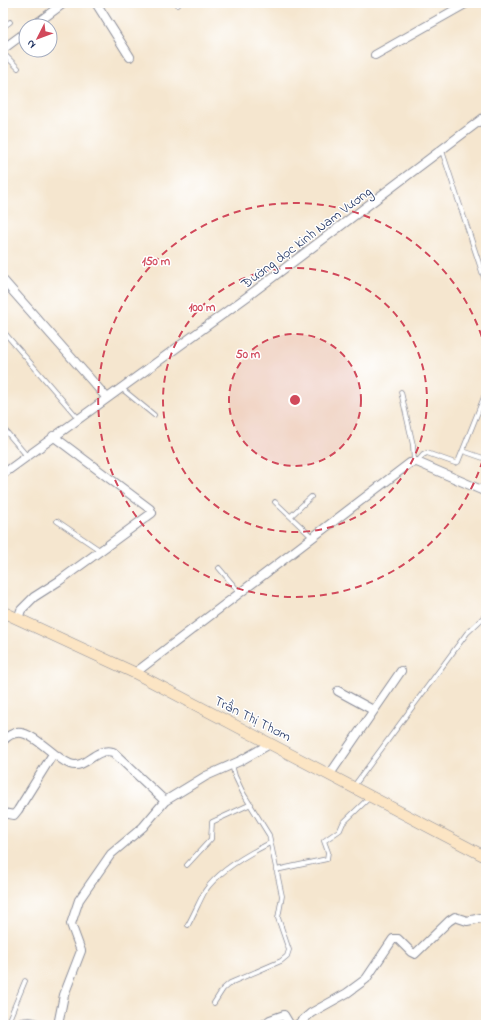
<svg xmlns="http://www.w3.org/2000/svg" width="489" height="1028" font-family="'Indie Flower',sans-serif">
<rect width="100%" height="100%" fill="#fff"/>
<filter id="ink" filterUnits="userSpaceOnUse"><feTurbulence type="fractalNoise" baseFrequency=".025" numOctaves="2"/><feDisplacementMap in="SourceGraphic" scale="8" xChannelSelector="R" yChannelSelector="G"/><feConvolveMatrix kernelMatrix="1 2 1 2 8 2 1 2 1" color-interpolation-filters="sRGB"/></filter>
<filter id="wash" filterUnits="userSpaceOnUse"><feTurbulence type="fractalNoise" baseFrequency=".012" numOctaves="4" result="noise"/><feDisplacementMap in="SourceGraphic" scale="16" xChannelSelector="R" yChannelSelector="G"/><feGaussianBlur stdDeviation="0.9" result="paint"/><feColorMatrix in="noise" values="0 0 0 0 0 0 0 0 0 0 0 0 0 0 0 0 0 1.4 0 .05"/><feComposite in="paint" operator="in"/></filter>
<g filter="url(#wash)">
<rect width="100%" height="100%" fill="#f5e6cf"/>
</g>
<g filter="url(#ink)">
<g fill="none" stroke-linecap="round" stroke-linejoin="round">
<g stroke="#888a96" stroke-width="5.5">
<path id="lane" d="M177,3L178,5
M3,27L10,22
M3,53L18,68
M442,151L486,284
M3,331L78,418
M121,388L154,415
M401,392L413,445L414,462
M4,429L27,456
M463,451L486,459
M417,462L423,455L427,453L455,463L458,462L486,392
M275,502L312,537
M291,516L311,497
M57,521L101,551
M219,568L240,593
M354,786L467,633L486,615
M187,865L211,839L212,822L251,804
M276,870L327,859L328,852L324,841L340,830L343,823L370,797
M188,925C194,914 199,902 205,891C219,870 248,854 270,843
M214,1003L223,989L230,983L281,961L287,956L289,950L278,918L282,896L269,835L243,793L235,776L232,765
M3,1021C21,1027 23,1013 44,1025
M8,1022L25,981"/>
</g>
<g stroke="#888a96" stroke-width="10">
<path id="street" d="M96,3L130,57
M33,26L64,3
M3,49L26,32
M375,55L467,3
M3,280L107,398
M3,474L248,296L486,116
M18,619L21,610L34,597L59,581L152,513L150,509L53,436
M135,673L410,463L417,462L486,492
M338,691L373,710
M3,741C25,716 47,755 70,764C86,770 94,747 113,752L165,801
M330,774L401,671
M3,813L14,815L18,810L53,754
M58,1025L64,995L81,951L71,924L79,900L111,854L143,827L165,801L206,776L240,761L270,744
M263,1025L270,1020L284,1015L290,1025
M297,1025L311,1013L347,993L366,979L393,939H398L411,952L415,954L449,921L455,917L467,921L486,917"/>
</g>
<g stroke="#888a96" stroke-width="12">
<path id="secondary" d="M3,612L135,673L486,857"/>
</g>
<use href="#lane" stroke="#fff" stroke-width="4"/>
<use href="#street" stroke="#fff" stroke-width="8"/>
<use href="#secondary" stroke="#fce5c4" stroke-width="11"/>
</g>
</g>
<circle cx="295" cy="400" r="66" fill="#d1495b" fill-opacity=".12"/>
<g fill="none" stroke="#d1495b" stroke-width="2" stroke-dasharray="7 5">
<circle cx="295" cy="400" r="66"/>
<circle cx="295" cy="400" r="132"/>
<path d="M486 449A197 197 0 1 1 486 351"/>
</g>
<g text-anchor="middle" stroke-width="3" stroke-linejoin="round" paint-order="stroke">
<g font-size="14" fill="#1b2f5e" stroke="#fff">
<text transform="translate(306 237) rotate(-37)" y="5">Đường dọc kinh Nam Vương</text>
<text transform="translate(253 718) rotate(27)" y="5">Trần Thị Thơm</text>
</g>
</g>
<circle cx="295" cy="400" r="6" fill="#d1495b" stroke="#fff" stroke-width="2"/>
<g font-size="12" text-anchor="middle" font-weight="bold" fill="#d1495b" stroke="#fff" stroke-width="3" stroke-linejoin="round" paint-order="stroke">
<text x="156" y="265">150 m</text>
<text x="202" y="311">100 m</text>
<text x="248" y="358">50 m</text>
</g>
<rect width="489" height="1028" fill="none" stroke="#fff" stroke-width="16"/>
<g transform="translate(38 38) rotate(228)"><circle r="19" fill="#ffffff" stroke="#a4acbf"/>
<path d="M0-3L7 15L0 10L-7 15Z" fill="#d1495b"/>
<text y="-6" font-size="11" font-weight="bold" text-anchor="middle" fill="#1b2f5e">N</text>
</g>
</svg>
